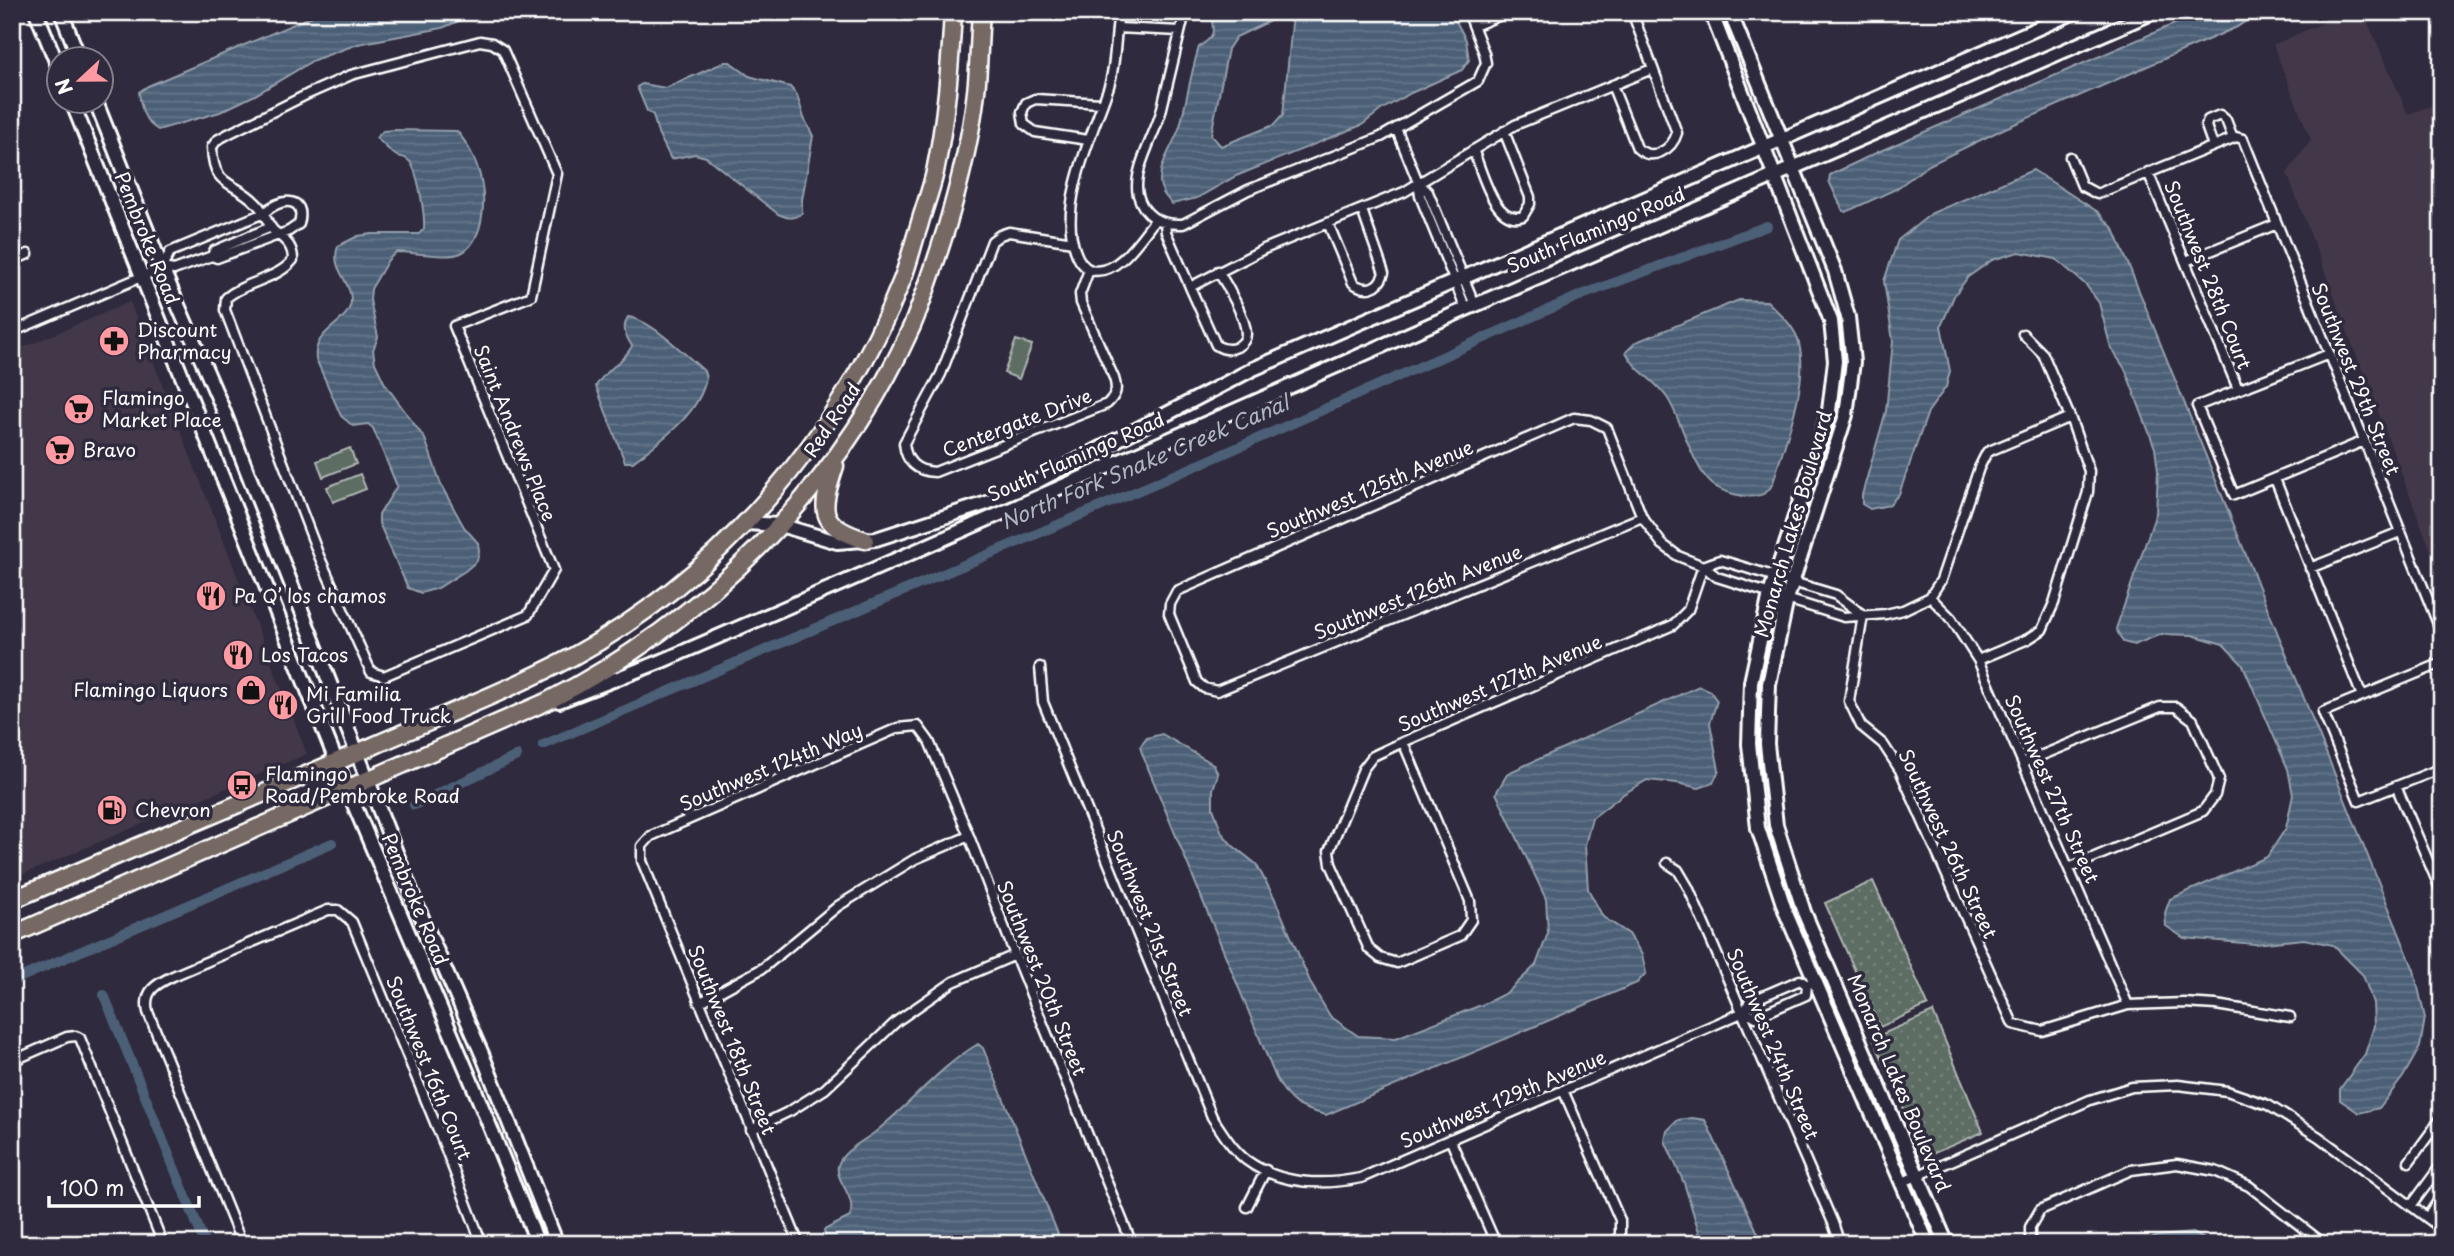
<svg xmlns="http://www.w3.org/2000/svg" width="2454" height="1256" font-family="'Playpen Sans',sans-serif">
<defs>
<pattern id="park-dots" width="8" height="8" patternUnits="userSpaceOnUse" patternTransform="scale(1.75)"><rect width="8" height="8" fill="#5d6d64"/><path d="M2 2h.1M6 6h.1" fill="none" stroke="#75837b" stroke-width="1.8" stroke-linecap="round"/></pattern>
<pattern id="water-rules" width="6" height="5" patternUnits="userSpaceOnUse" patternTransform="scale(1.75)"><rect width="6" height="5" fill="#4b5f76"/><path d="M0 2.5h6" fill="none" stroke="#66778b"/></pattern>
</defs>
<rect width="100%" height="100%" fill="#2f2a3d"/>
<filter id="ink" filterUnits="userSpaceOnUse"><feTurbulence type="fractalNoise" baseFrequency=".0143" numOctaves="2"/><feDisplacementMap in="SourceGraphic" scale="14" xChannelSelector="R" yChannelSelector="G"/><feConvolveMatrix kernelMatrix="1 2 1 2 8 2 1 2 1" color-interpolation-filters="sRGB"/></filter>
<g filter="url(#ink)">
<path fill="#433848" d="M2347,12H2363L2408,114L2442,102V580L2287,173L2311,140L2273,45Z
M130,302L307,754L12,879V352Z"/>
<path fill="#5d6d64" stroke="#aeb6b2" stroke-width="2" d="M1016,340L1032,345L1019,379L1004,373Z
M350,448L356,464L323,477L317,461Z
M360,474L366,489L333,502L327,487Z"/>
<path fill="url(#park-dots)" stroke="#aeb6b2" stroke-width="2" d="M1873,881L1928,1005L1880,1027L1825,903Z
M1933,1012L1983,1132L1925,1157L1873,1038Z"/>
<path fill="url(#water-rules)" stroke="#939fad" stroke-width="2" fill-rule="evenodd" d="M322,12H480L442,28L358,44L314,60L255,95L220,112L158,130C143,121 141,108 139,92L148,86Z
M1210,12H1451L1466,40L1469,60L1462,70L1411,93L1381,110L1362,125L1236,176L1197,198L1172,204C1166,197 1160,191 1160,181C1160,161 1174,145 1180,126C1187,100 1191,72 1199,47C1217,35 1214,31 1210,12ZM1278,17L1286,19L1292,23L1283,115L1274,125L1221,146L1211,135L1228,49L1236,37Z
M2202,12H2249V19L2237,27L2003,129L1927,166L1896,189L1846,212L1843,211L1829,181L1830,175L1878,152Z
M725,62H730L749,76L790,87L797,95L804,118L813,136L802,200V213C794,220 787,218 778,214L706,157L695,154L671,159L658,133L653,115L647,111L637,87L642,84L666,88Z
M394,130L457,131C478,157 488,189 481,222C478,235 473,247 461,253C449,259 412,252 396,252L388,260L371,289L370,300L378,337L373,350L375,363L385,384L425,439L442,487L464,527L478,543L479,551L477,561L465,571L438,588L421,593L408,588L379,523V515L397,486L373,428L368,424L353,426L341,416L316,359C312,328 352,324 351,299C350,279 330,269 338,246L358,236L372,234H419L424,229C425,216 418,167 408,160C405,157 401,157 397,156C389,151 383,143 376,138L383,131Z
M2033,170L2098,212L2114,229L2414,970L2425,1018L2420,1047L2403,1077L2379,1108L2359,1113L2340,1100V1089L2365,1054L2374,1026L2373,1003L2363,975L2333,945L2304,939L2255,944L2184,938L2166,926L2165,913L2170,899L2267,857L2286,828L2293,795L2288,769L2243,665L2223,644L2192,635L2161,634L2134,645L2123,642L2116,629L2156,513L2158,471L2155,448L2125,369L2111,348L2099,303L2086,285L2056,259L2019,252L1992,260L1968,277L1954,296L1941,326L1950,371L1946,387L1928,412L1899,494L1889,505L1870,509L1862,504V495L1886,411L1893,341L1884,281L1898,240L1932,213Z
M1739,300L1767,301C1779,313 1795,326 1799,343C1808,379 1790,429 1779,463C1776,470 1775,482 1770,488C1760,504 1724,494 1712,484C1693,468 1682,421 1668,399C1655,379 1636,373 1626,352L1636,342Z
M628,317C650,319 687,356 704,371L706,378C700,414 660,441 633,462H625L596,386C605,369 623,364 632,346C626,336 621,329 628,317Z
M1699,686L1710,691L1717,701L1710,723L1719,770L1713,783L1699,788L1677,783L1647,780L1622,795L1592,818L1585,845L1588,889L1603,917L1629,934L1642,955L1646,973L1637,983L1326,1115C1298,1108 1290,1104 1276,1078L1143,756L1140,747L1147,738L1162,734L1213,764L1218,774L1213,789V808L1222,833L1232,845L1256,864L1274,897L1311,984L1330,1016L1358,1036L1396,1038L1484,1004L1508,992L1536,965L1548,933L1546,899L1496,793L1508,773Z
M978,1044L983,1048L1062,1244H827L824,1230L850,1217C857,1195 835,1182 838,1166C841,1152 863,1141 874,1133C910,1105 939,1067 978,1044Z
M1692,1118L1705,1120L1763,1244H1696L1699,1232L1684,1183L1665,1141L1667,1131L1678,1120Z
M2193,1233L2213,1244H2135L2158,1236Z"/>
<g fill="none" stroke-linecap="round" stroke-linejoin="round">
<path stroke="#4b5f76" stroke-width="10" d="M543,745L1205,462L1579,296L1767,226
M414,805L517,756
M12,981L332,843
M104,995L205,1244"/>
<g stroke="#fff" stroke-width="13">
<path id="street" d="M1119,12C1115,36 1116,64 1109,86C1094,131 1058,203 1075,250C1078,259 1082,267 1091,270C1117,277 1142,236 1155,220
M1185,12C1177,46 1169,79 1161,112C1155,135 1132,171 1138,195C1144,217 1162,225 1183,224L1248,190L1381,137L1478,81L1486,63L1484,53L1468,12
M1474,26L1508,12
M1117,28L1180,31
M480,41L492,43L503,50L557,174L531,296L454,326L554,570L528,615L384,676L371,672L319,556L225,310L226,298C245,281 277,280 293,260C293,244 284,240 273,230C266,222 264,210 256,203C234,180 213,189 212,147L217,140L228,134L308,94L351,75Z
M1612,85L1637,148C1652,162 1672,150 1677,133L1632,12
M1396,128L1418,182L1420,196L1466,309
M1088,140L1035,132L1024,124L1022,112L1026,103L1035,99L1101,103
M2213,146L2206,126L2208,120L2220,115L2226,120L2233,138
M1473,150C1482,170 1494,226 1523,216L1530,204V197L1504,131
M2070,157L2082,186L2097,194L2236,137L2243,139L2442,634
M2148,172L2238,389
M1418,182L1428,192L1475,305
M1328,223L1353,283C1366,292 1379,289 1384,273L1362,210
M1165,224L1166,232L1190,287L1264,249L1404,192L1515,125L1652,69
M1073,242L1009,232L1000,235L992,241L941,374L904,443C906,462 915,471 935,472L1107,404C1116,395 1118,390 1114,378L1081,303L1080,294L1089,270
M12,261L28,254
M2186,261L2277,224
M162,268L170,252L264,213C279,198 307,195 299,224L289,231L217,258L212,256
M1190,287L1216,345C1222,349 1229,351 1237,347C1242,344 1246,340 1246,334C1246,318 1227,285 1218,271
M12,332L162,268L174,270L212,256L214,251L271,227
M2329,354L2197,406L2234,495L2364,441
M2275,479L2362,696
M1642,517L1217,691L1204,688L1197,682L1169,614L1170,604L1177,591L1574,418L1591,420L1607,428L1642,517L1662,544L1678,556L1703,566L1717,577L1844,617L1886,614L1903,610L1930,597L1941,580L1979,468L1987,452L2070,417
M1703,566L1720,560L1836,595L1863,615
M2310,568L2400,532
M1930,597L1951,618L1978,660L2128,1005
M1863,615L1849,701L1861,726L1883,744L1900,770L2013,1024L2042,1031L2128,1005L2184,1003L2216,1005L2290,1017
M1978,660L2028,639L2042,630L2054,603L2088,492L2089,471L2070,417L2043,354L2023,334
M2442,663L2323,712L2359,801L2442,768
M1040,667L1043,702L1212,1117C1222,1132 1232,1149 1246,1160C1280,1185 1321,1186 1361,1178L1746,1011
M1403,742L1470,901L1471,920L1460,936L1397,963L1380,958L1369,949L1331,864L1329,851L1363,769L1373,756L1403,742L1673,625L1688,610L1703,566
M2023,763L2160,707H2176L2193,720L2219,779L2215,795L2203,811L2069,868
M2396,786L2442,893
M1667,863L1678,870L1688,887L1833,1223L1840,1244
M1807,985L1806,995L1756,1017L1746,1011L1749,1002L1800,980L1807,985L1816,980
M699,1003L763,968L838,906L915,859L969,836
M12,1061L67,1037L76,1036L80,1038L163,1244
M1563,1090L1620,1220V1235L1613,1244
M751,1130L790,1111L825,1089L897,1021L953,982L1015,955
M1450,1139L1496,1244
M2409,1162L2442,1117
M1903,1182L2090,1100L2132,1087L2178,1085L2227,1091L2268,1105L2319,1137L2442,1229
M2411,1206L2442,1164
M1247,1207L1266,1170
M2427,1218L2442,1195
M242,1244L148,1012C143,991 156,984 173,976L328,910H338L352,922L443,1142L482,1244
M799,1244L642,861V846L651,836L898,728L918,726L929,741L969,836L1015,955L1132,1244
M2030,1244V1227L2040,1210L2131,1170L2177,1164L2215,1171L2249,1186L2324,1244"/>
</g>
<g stroke="#fff" stroke-width="18">
<path id="secondary" d="M36,12L60,71
M61,12L80,60
M1711,12L1831,321L1835,361L1829,411L1770,594L1751,682L1749,744L1758,828L1786,913L1928,1244
M1730,12L1835,271L1848,317L1853,362L1846,415L1787,599L1769,684L1767,744L1776,825L1804,912L1947,1244
M72,102L347,788L475,1090L538,1244
M96,102L162,268L222,407L417,906L482,1054L557,1244
M746,523L780,525L837,542L876,539L987,503L1036,482L1253,369L2075,12
M559,701L662,661L845,582L1466,309L2154,12"/>
</g>
<g stroke="#fff" stroke-width="21">
<path id="highway" d="M835,466C821,509 816,525 865,540
M12,900C133,849 253,798 373,746C439,717 508,691 572,657C719,577 841,435 902,280C909,262 913,244 919,226C924,208 931,190 935,172C946,119 950,66 953,12
M12,935L546,702C704,622 839,489 912,326C926,293 936,260 947,226C960,182 971,137 976,92C979,65 979,39 981,12"/>
</g>
<use href="#street" stroke="#2f2a3d" stroke-width="8"/>
<use href="#secondary" stroke="#2f2a3d" stroke-width="12"/>
<use href="#highway" stroke="#766964" stroke-width="16"/>
</g>
</g>
<defs>
<g id="pharmacy-disc" transform="scale(1.575)"><circle r="9.5" fill="#ff9aa2" stroke="#2f2a3d"/><path d="M-2-6h4v4h4v4h-4v4h-4v-4h-4v-4h4Z" fill="#111"/></g>
<g id="supermarket-disc" transform="scale(1.575)"><circle r="9.5" fill="#ff9aa2" stroke="#2f2a3d"/><path d="M-6-5.5h2.5l.6 2H6L4.5 2H-2.5L-4.4-4H-6ZM-1.5 3.2a1.3 1.3 0 1 0 .1 0ZM3 3.2a1.3 1.3 0 1 0 .1 0Z" fill="#111"/></g>
<g id="restaurant-disc" transform="scale(1.575)"><circle r="9.5" fill="#ff9aa2" stroke="#2f2a3d"/><path d="M-5-6h1v4h1v-4h1v4h1v-4h1v5L-1.5 .5V6h-2V.5L-5-1ZM5-6V6H3V1.5H1.5Q1.5-4 5-6Z" fill="#111"/></g>
<g id="shop-disc" transform="scale(1.575)"><circle r="9.5" fill="#ff9aa2" stroke="#2f2a3d"/><path d="M-5-2.5h2.3a2.7 3.5 0 0 1 5.4 0H5L5.5 6h-11ZM-1.5-2.5h3a1.5 2.3 0 0 0-3 0Z" fill="#111"/></g>
<g id="bus-disc" transform="scale(1.575)"><circle r="9.5" fill="#ff9aa2" stroke="#2f2a3d"/><path d="M-5-6H5V4H4V6H2V4H-2V6H-4V4H-5ZM-3.5-4V0h7V-4ZM-3.5 1.2v1.5H-2V1.2ZM2 1.2v1.5H3.5V1.2Z" fill="#111"/></g>
<g id="fuel-disc" transform="scale(1.575)"><circle r="9.5" fill="#ff9aa2" stroke="#2f2a3d"/><path d="M-5.5-6h7V0h2V4h1.3V-2.5L3-4.5l.8-.8L6-3V5H2.5V1h-1V6h-7ZM-4.2-4.7v3.2H.2V-4.7Z" fill="#111"/></g>
</defs>
<g fill-rule="evenodd">
<use href="#pharmacy-disc" x="114" y="341"/>
<use href="#supermarket-disc" x="79" y="409"/>
<use href="#supermarket-disc" x="60" y="450"/>
<use href="#restaurant-disc" x="211" y="596"/>
<use href="#restaurant-disc" x="238" y="655"/>
<use href="#shop-disc" x="251" y="690"/>
<use href="#restaurant-disc" x="283" y="705"/>
<use href="#bus-disc" x="242" y="785"/>
<use href="#fuel-disc" x="112" y="810"/>
</g>
<g text-anchor="middle" stroke-width="7" stroke-linejoin="round" paint-order="stroke">
<g font-size="19" fill="#fff" stroke="#2f2a3d">
<text transform="translate(1596 230) rotate(-23)" y="7">South Flamingo Road</text>
<text transform="translate(147 238) rotate(68)" y="7">Pembroke Road</text>
<text transform="translate(2208 275) rotate(68)" y="7">Southwest 28th Court</text>
<text transform="translate(2356 379) rotate(68)" y="7">Southwest 29th Street</text>
<text transform="translate(832 420) rotate(-56)" y="7">Red Road</text>
<text transform="translate(1017 423) rotate(-21)" y="7">Centergate Drive</text>
<text transform="translate(515 433) rotate(68)" y="7">Saint Andrews Place</text>
<text transform="translate(1076 457) rotate(-24)" y="7">South Flamingo Road</text>
<text transform="translate(1370 489) rotate(-23)" y="7">Southwest 125th Avenue</text>
<text transform="translate(1793 524) rotate(-74)" y="7">Monarch Lakes Boulevard</text>
<text transform="translate(1418 592) rotate(-22)" y="7">Southwest 126th Avenue</text>
<text transform="translate(1500 683) rotate(-23)" y="7">Southwest 127th Avenue</text>
<text transform="translate(771 767) rotate(-23)" y="7">Southwest 124th Way</text>
<text transform="translate(2052 789) rotate(66)" y="7">Southwest 27th Street</text>
<text transform="translate(1948 844) rotate(65)" y="7">Southwest 26th Street</text>
<text transform="translate(415 899) rotate(67)" y="7">Pembroke Road</text>
<text transform="translate(1150 923) rotate(68)" y="7">Southwest 21st Street</text>
<text transform="translate(1042 978) rotate(68)" y="7">Southwest 20th Street</text>
<text transform="translate(732 1040) rotate(68)" y="7">Southwest 18th Street</text>
<text transform="translate(1773 1044) rotate(67)" y="7">Southwest 24th Street</text>
<text transform="translate(429 1068) rotate(68)" y="7">Southwest 16th Court</text>
<text transform="translate(1899 1083) rotate(67)" y="7">Monarch Lakes Boulevard</text>
<text transform="translate(1503 1099) rotate(-23)" y="7">Southwest 129th Avenue</text>
</g>
<g font-size="19" fill="#fff" stroke="#2f2a3d" text-anchor="start">
<text x="137" y="337">Discount<tspan x="137" dy="22">Pharmacy</tspan></text>
<text x="102" y="405">Flamingo<tspan x="102" dy="22">Market Place</tspan></text>
<text x="83" y="457">Bravo</text>
<text x="234" y="603">Pa Q’ los chamos</text>
<text x="261" y="662">Los Tacos</text>
<text x="228" y="697" text-anchor="end">Flamingo Liquors</text>
<text x="306" y="701">Mi Familia<tspan x="306" dy="22">Grill Food Truck</tspan></text>
<text x="265" y="781">Flamingo<tspan x="265" dy="22">Road/Pembroke Road</tspan></text>
<text x="135" y="817">Chevron</text>
</g>
<g font-size="21" font-style="italic" fill="#aeb7c1" stroke="#2f2a3d">
<text transform="translate(1145 463) rotate(-23)" y="7">North Fork Snake Creek Canal</text>
</g>
</g>
<rect width="2454" height="1256" fill="none" stroke="#2f2a3d" stroke-width="42"/>
<rect x="21" y="21" width="2412" height="1214" fill="none" stroke="#fff" stroke-width="2.5" filter="url(#ink)"/>
<g transform="translate(80 80) rotate(248)"><circle r="33" fill="#2f2a3d" stroke="#827f8b" stroke-width="2"/>
<path d="M0-5L12 26L0 18L-12 26Z" fill="#ff9aa2"/>
<text y="-10" font-size="19" font-weight="bold" text-anchor="middle" fill="#ffffff">N</text>
</g>
<path d="M49 1196v10h150v-10" fill="none" stroke="#ffffff" stroke-width="3.5"/>
<text x="60" y="1196" font-size="21" fill="#ffffff" stroke="#2f2a3d" stroke-width="5" paint-order="stroke">100 m</text>
</svg>
